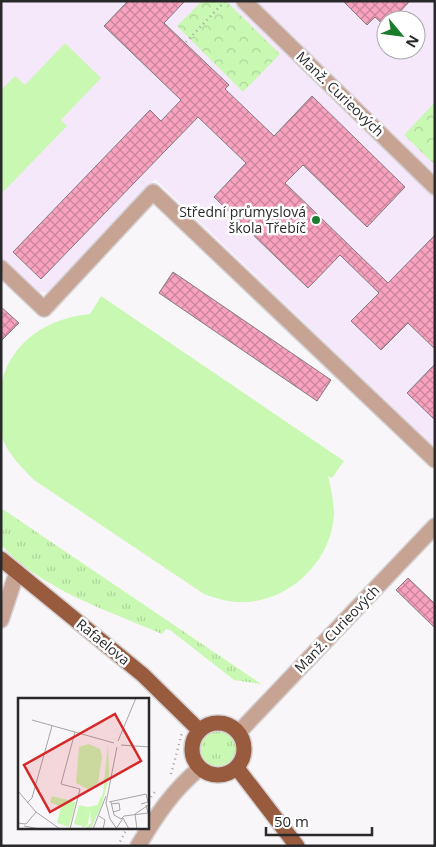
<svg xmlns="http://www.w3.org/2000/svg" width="436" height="847" font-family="'Open Sans',sans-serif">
<defs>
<pattern id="grass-tufts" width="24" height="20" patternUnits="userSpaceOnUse" patternTransform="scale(1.25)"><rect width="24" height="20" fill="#c9f8b3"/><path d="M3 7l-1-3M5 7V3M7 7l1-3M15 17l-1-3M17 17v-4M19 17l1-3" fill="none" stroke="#add59a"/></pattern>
<pattern id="park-crowns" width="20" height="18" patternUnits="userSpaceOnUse" patternTransform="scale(1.25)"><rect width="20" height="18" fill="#c9f8b3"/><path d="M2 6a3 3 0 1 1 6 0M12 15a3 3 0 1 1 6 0" fill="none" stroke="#add59a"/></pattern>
<pattern id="building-cross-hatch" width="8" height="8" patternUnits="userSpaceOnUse" patternTransform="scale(1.25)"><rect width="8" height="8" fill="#f8a2c0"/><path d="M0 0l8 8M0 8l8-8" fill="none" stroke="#c9849c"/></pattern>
</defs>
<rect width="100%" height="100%" fill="#f9f6f9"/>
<path fill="#f6e8fb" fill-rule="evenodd" d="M1,1H435V448L155,179L47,292H34L1,260ZM386,20H416V50H386Z"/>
<path fill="url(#grass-tufts)" d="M1,508L261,684L234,680L170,630L166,629L162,634C107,610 42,590 1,545Z
M200 748a18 18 0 1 1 36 0a18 18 0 1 1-36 0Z"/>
<path fill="url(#park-crowns)" d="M202,1H226L280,54L243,92L177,26Z
M435,102V165L404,135Z"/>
<path fill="#c9f8b3" d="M65,43L101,78L61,120L67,126L1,194V90L15,76L25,85Z
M101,296L344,461L332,478L328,476C331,489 334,501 334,514C332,560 291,600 246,602C231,603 218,599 204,594L34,480C21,467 6,452 1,434C0,426 1,415 1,407C1,399 0,388 2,381C13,339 50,318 90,314Z"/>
<path fill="url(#building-cross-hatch)" stroke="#7f7b7c" d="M128,1H185L164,23L229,85L225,89L274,136L312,96L405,187L367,227L303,165L285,183L388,283L435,235V349L408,323L381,350L351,321L379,293L340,255L308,288L214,197L246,163L198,117L41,279L13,252L150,110L161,121L181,100L104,26Z
M343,1H410L392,20H386V27L375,17L367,25Z
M173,272L331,380L317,401L159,293Z
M1,307L19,323L1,341Z
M435,364V420L407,393Z
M408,578L435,604V628L396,590Z"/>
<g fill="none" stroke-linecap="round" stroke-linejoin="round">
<g stroke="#d4d1d4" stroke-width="18">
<path id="minor" d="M244,1L435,187
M1,268L44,309L153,192L435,460
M1,620L17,572
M239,732L435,526
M138,846C156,816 173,790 200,768"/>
</g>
<g stroke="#d4d1d4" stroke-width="18">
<path id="major" d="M1,559L143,675L199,730
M192 749a26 26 0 1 1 52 0a26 26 0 1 1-52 0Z
M237,768L297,846"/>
</g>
<path stroke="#a19fa2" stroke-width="2.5" stroke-dasharray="1 4" stroke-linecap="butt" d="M186,42L225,1
M171,774L182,733
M148,801L157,789
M118,846L127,828"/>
<use href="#minor" stroke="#c7a393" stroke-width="15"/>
<use href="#major" stroke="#995b3e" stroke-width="15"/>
</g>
<circle fill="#1b7c2e" stroke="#fff" stroke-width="2" cx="316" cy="220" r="5"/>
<g text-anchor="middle" stroke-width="5" stroke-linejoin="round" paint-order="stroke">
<g font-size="14" fill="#29282a" stroke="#fff">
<text transform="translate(340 94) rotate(44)" y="5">Manž. Curieových</text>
<text transform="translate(337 629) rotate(-46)" y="5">Manž. Curieových</text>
<text transform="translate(103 642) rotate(39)" y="5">Rafaelova</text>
</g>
<g font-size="14" fill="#29282a" stroke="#fff" text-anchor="end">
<text x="306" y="217">Střední průmyslová<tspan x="306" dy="16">škola Třebíč</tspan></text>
</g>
</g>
<g transform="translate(18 698)">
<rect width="131" height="131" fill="#f9f6f9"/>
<path d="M90,45L91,79L84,106L73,131H66L73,125L72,113L70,126L64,131L70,109L79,107L85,95Z" fill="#c9f8b3"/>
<path d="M71,46L82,51L84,59L80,85L70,91L58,85L61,49ZM34,98L58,104L51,129L39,125L43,109L32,104ZM61,107L70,109L65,128L56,126Z" fill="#c9f8b3"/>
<path fill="none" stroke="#a6a4a6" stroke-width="1" d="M14,22L96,45M100,43L118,0M103,47L132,49M99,49L88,105L92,121L99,131M0,93L18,114L42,131M91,104L128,96L130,104L123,106M93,104L96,117L103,121L106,118L130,115L128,107M9,105L14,100L34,28M93,106L101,105L102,112L95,114M81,118L87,122L85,131M0,125L8,126L18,114M6,128L22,131M52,131L62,91L43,86L57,34M75,131L88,98M98,131L105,120L111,131M119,131L117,116L132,106"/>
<path fill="#d62828" fill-opacity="0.15" stroke="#d62828" stroke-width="2.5" d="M97,16L123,63L32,114L6,67Z"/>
<rect width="131" height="131" fill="none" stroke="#29282a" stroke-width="2.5"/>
</g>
<rect width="436" height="847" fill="none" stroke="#29282a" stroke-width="5"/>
<g transform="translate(401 35) rotate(119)"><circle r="24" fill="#ffffff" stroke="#a9a9aa"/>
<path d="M0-4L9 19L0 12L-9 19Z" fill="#1b7c2e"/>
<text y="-8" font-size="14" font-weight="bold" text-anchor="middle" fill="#29282a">N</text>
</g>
<path d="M266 827v8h106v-8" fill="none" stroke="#29282a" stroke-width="2.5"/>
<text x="274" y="827" font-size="15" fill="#29282a" stroke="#ffffff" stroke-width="4" paint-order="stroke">50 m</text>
</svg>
